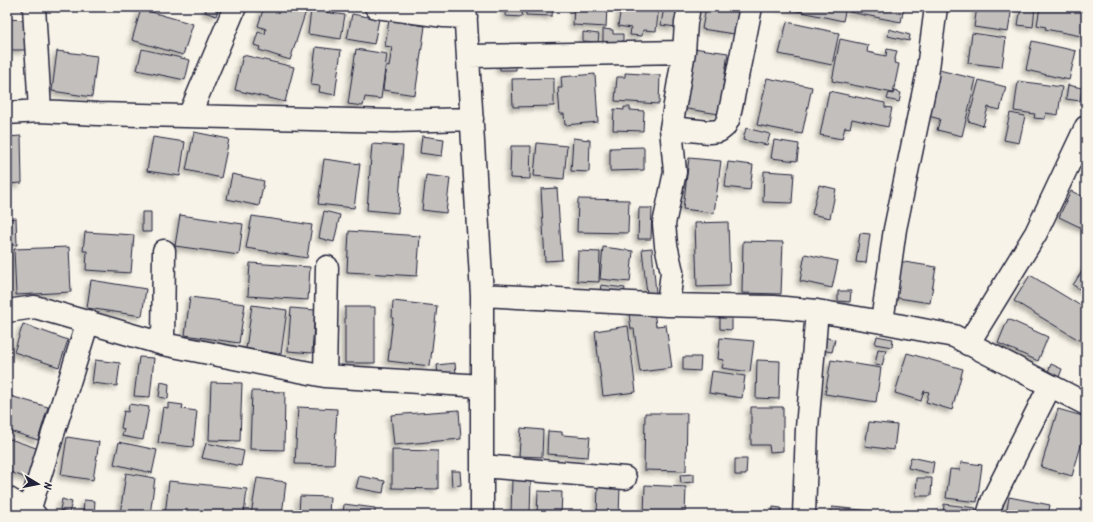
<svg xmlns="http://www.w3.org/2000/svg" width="1093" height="522" font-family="Kalam,sans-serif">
<defs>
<filter id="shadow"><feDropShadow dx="-3.5" dy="3.5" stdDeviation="2" flood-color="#0004"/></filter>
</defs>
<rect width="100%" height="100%" fill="#f7f3e8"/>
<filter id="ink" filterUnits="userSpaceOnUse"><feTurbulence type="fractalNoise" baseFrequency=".025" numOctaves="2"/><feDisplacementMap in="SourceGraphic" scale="8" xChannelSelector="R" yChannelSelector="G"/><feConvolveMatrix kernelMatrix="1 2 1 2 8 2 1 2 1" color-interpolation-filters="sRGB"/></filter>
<g filter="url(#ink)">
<path fill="#c2bfbd" stroke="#22223b" filter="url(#shadow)" d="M207,7H219L216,16L205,12Z
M264,7L307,8L290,60L259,50L260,47L254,45L258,32L265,34L266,29L258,26Z
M506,7H523L522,17L505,16Z
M526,7H553L552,16L526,15Z
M574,7H607L606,27L573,25Z
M621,7H659L656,31L643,30L642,36L630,35L631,28L618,26Z
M664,7H679L676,27L661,25Z
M706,7H739L734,34L702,29Z
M779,7H846L843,21Z
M850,7H904L901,22L849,12Z
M977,7H1012L1008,32L974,27Z
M1021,7H1035L1033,27L1018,25Z
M1040,7H1086V37L1045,29L1046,27L1037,25Z
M141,9L193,24L183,55L132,40Z
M311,10L345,15L341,39L308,34Z
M352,14L379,19L374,44L347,39Z
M7,19L25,20V50H7Z
M389,20L425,26L415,95L383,90L386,66L389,67L392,47L385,46Z
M787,22L839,33L832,65L779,54Z
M603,29L613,30V34H623V45L603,44Z
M889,29L910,35L909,41L888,36Z
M583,32L599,34L598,42L583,41Z
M972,33L1006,38L1002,67L968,63Z
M840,39L868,45L867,52L886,56L887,49L897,51L894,63L899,64L893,93L832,81Z
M1032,41L1076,51L1069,80L1026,70Z
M316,47L341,50L335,95L319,92L320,86L311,85Z
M693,48L728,53L719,114L681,108Z
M142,49L190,60L185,80L137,70Z
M356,49L387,54L381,99L365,97L363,106L348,104Z
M57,51L97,56L92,97L52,91Z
M243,55L294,67L285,102L235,90Z
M516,59V70H500L499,60Z
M939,70L976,79L962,136L937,130L940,119L928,116Z
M625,73L660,75L659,104L615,101L617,77H625Z
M595,74L598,122L565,125L564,114H560L558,88H562L561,77Z
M554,78V106L513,107L512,79Z
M767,78L812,87L802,134L757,125Z
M979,80L1006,87L1000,110L988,107L983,126L968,121Z
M1018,81L1062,87L1058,115L1046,113L1045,119L1034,118L1035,114L1014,111Z
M1068,85L1082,88L1080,101L1066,99Z
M829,91L885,103V107L892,108L888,127L852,119L850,128L845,127L842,139L820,135Z
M894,91L901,93L899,102L887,99L889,93L893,94Z
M624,107H630V110L644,111L643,131L613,130L614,109L624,110Z
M1010,113L1025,116L1019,143L1004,140Z
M746,128L770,134L767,145L743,140Z
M194,132L229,139L221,178L186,170Z
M21,136L22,183L7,184V137Z
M422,136L444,139L442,156L420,153Z
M153,137L185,142L180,176L147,171Z
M573,138L590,140L589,172L571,171Z
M774,140L799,144L797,161L771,158Z
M537,143L567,146L564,179L534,176Z
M372,144L403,146L398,213L367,210Z
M511,146H531L530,179L510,178Z
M644,147V170L610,171V148Z
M689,158L721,161L714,213L683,209Z
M324,159L360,164L354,208L318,204Z
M728,162L753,165L750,190L725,187Z
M764,171L794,173L792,203L763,202Z
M232,174L264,181L259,206L227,199Z
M426,175L450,178L446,213L422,210Z
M819,185L836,189L830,218L812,214Z
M557,188L562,260L545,261L541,189Z
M1071,191L1086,198V230L1059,217Z
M578,199L629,200L628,233L577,232Z
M639,208H652L651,239H638Z
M324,211L340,215L334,242L319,238Z
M142,212H151V232H142Z
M180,215L243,224L239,255L175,246Z
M252,216L312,225L307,258L246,248Z
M16,218L17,245H7V219Z
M728,222L730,286L697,287L695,223Z
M349,231L420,236L417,276L347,272Z
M85,232L134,235L131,273L86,270L87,251H83Z
M860,233L870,234L866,263L856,262Z
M743,241L783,242L781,294L742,293Z
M69,247L71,292L16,295L14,249Z
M603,247L633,251L630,282L600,279Z
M652,248L656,293L647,294L642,249Z
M578,251L600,252L599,282L577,281Z
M805,254L838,261L832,288L800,281Z
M898,261L936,267L930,303L892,297Z
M250,263L310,267L308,300L248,296Z
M1086,265V293L1073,285Z
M1030,275L1086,309V339L1084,343L1014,301Z
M91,280L146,289L142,316L87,308Z
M601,285L625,288L624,294L600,291Z
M838,291H851L850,302L838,301Z
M190,297L245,304L239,343L185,335Z
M393,301L437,306L430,366L388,361L393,318H392Z
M252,305L287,310L281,354L246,349Z
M345,307H375V363H345Z
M291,308L315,310L312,353L288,351Z
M654,311L656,326L666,325L672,368L640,372L634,329H631L629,314Z
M720,316H732V330L720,329Z
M1008,319L1048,337L1038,361L998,343Z
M23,324L68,340L59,367L14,352Z
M628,326L636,392L603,396L595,331Z
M877,336L893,339L892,347L875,344Z
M824,337L835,340L832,352L821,350Z
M720,338L754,341L750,372L722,368L724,360L718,359Z
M878,349L886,350L882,366L875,365Z
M907,353L963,369L952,410L926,402L929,392L924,391L921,401L895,393Z
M139,357L154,358L150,397L134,396Z
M683,357H701L700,371L683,370Z
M95,360L120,363L117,386L92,383Z
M757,360L780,361L779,399L756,398Z
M831,360L881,368L876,402L825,394Z
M455,363L456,374L438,376L437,365Z
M1051,364L1062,369L1059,377L1048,372Z
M712,371L745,376L742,398L709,393Z
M161,382L169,384L168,399L159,397Z
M211,382L242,383L240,441L209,440Z
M252,391L285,392L284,450L250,449Z
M7,395L48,407L38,440L7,430Z
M168,403L183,405L182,409L197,411L193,447L158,443L163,407L168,408Z
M129,404L149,407L143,440L122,436L124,429L121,428L124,411L128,412Z
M298,407L337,409L334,465L295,464Z
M751,407H783V451L770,452L769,445H751Z
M1058,409L1086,417V429L1072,476L1041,467Z
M459,410L461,439L394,445L391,415Z
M645,413H687L686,471L644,470Z
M869,422L897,425L894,450L865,446Z
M521,428L543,430L542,457L519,456Z
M548,431L562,432V435L590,437L588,457L547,454Z
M67,437L99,442L93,480L61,475Z
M7,438L42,450L32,480L7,471Z
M119,442L157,450L152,473L114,464Z
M206,443L244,451L241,466L202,458Z
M392,450L438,451V489L392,488Z
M911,457L934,462L932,474L908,468Z
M735,459H747L746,475H735Z
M961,462L982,465L977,502L946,498L950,469L960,470Z
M451,471H460L461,485L452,486Z
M126,473L155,478L150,515L120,514Z
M694,474V482L681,483L680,475Z
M359,476L385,481L383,493L356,488Z
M257,478L286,482L282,515H251Z
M917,478H932L931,496H916Z
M512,479L531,480L530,515H511Z
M169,481L247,489L244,515H165Z
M645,485L686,487L685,515H644Z
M598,486L620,487L619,515H597Z
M538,491L562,492L561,515H537Z
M300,496L330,497L329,515H299Z
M1009,497L1050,505L1048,515H1006Z
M62,499L72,502L69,513L60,510Z
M84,500L95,501L94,515H83Z
M344,504L375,508V515H343Z
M944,504L976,508L975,515H943Z
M773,507L781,508L780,515H772Z
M832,507L872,511L871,515H831Z"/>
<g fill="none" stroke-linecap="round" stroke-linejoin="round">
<g stroke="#22223b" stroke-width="25">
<path id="minor" d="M34,7L40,111
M376,7L444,16L466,17
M465,7L482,295V515
M469,56L684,52
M7,113L40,111L98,114L393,121L472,119
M189,116L235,7
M671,128L709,132L719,131L724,127L728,120L732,102L751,7
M482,295L668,305L774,307L817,311L882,322L954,336L1086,404
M668,305L672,272L666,245L664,224L675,172L671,128L684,52L686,23L689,7
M7,311L35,307L163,344L325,376L482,386
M882,322L895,229L927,76L936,7
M163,344L164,251
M968,344L1036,233L1086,127
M325,376L327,267
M482,466L625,478
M7,498L35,515
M29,511L88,321
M804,515L807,428L817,311
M988,515L993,499L1050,386"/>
</g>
<use href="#minor" stroke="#f7f3e8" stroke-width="22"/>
</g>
</g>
<rect width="1093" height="522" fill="none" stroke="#f7f3e8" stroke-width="24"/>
<rect x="12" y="12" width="1069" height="498" fill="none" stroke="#22223b" stroke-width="1.5" filter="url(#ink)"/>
<g transform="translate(38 484) rotate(100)" stroke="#f7f3e8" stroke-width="3" paint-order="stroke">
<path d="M0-3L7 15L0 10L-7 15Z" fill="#22223b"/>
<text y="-6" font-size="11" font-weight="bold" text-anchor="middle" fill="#22223b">N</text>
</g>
</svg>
